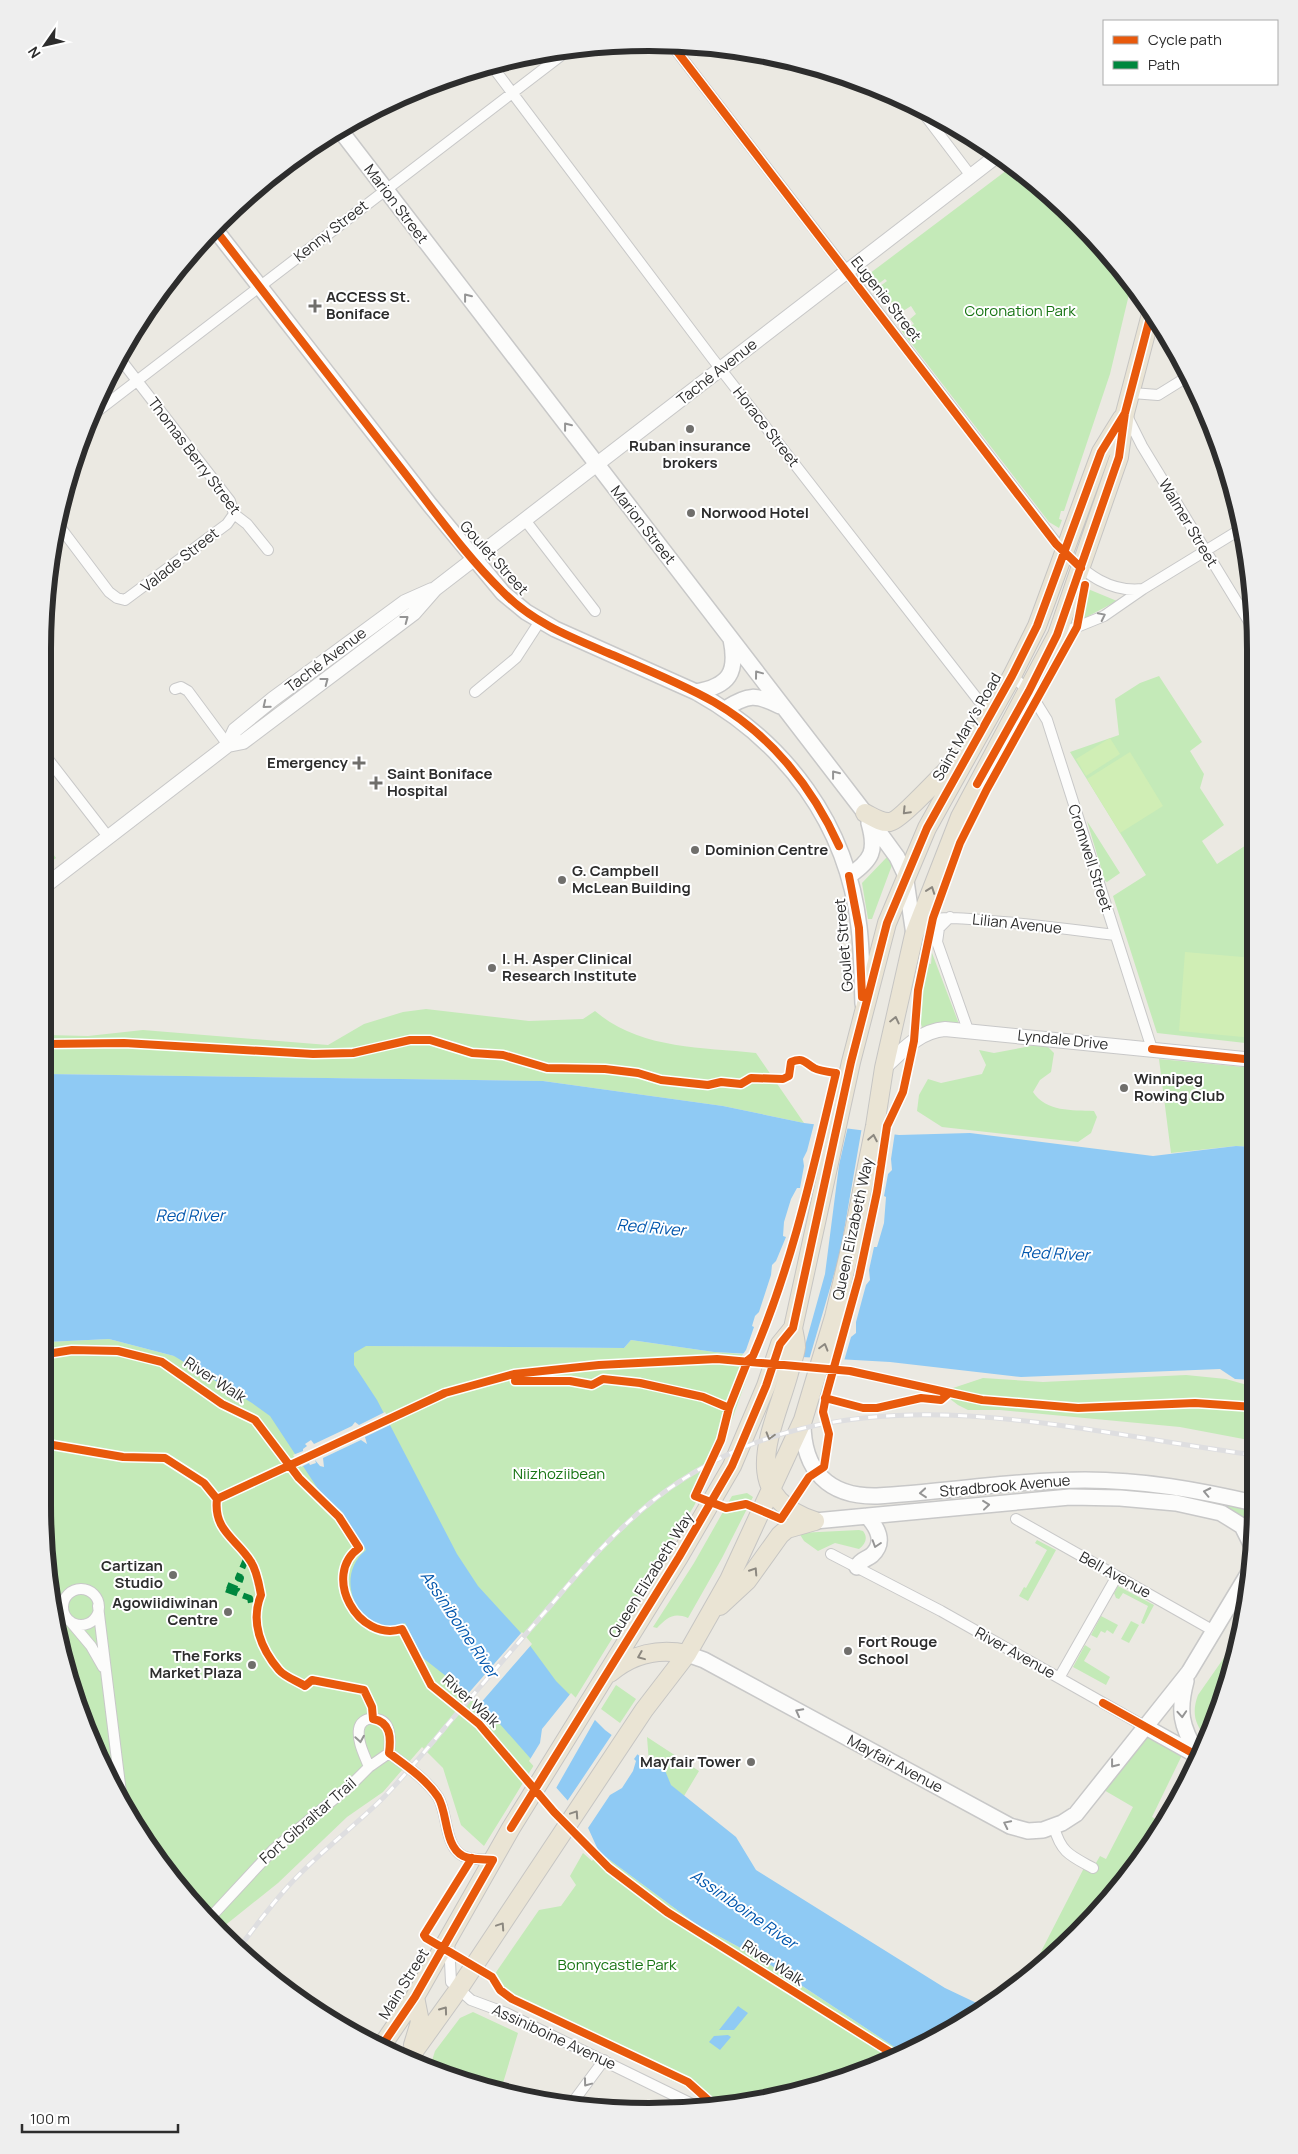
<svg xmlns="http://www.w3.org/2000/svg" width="1298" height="2154" font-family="Manrope,sans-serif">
<rect width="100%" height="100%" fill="#ebe9e2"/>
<path fill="#c4eab8" d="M1011,167L1105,249L1131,286L1110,374L1064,511H1061L1059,519L1062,520L1059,528L1049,522L900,329L899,326L903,322L908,328L914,324L910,319L916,314L911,306L900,313L879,287L887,281L885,279L878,284L869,274Z
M1088,589L1117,601L1081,620Z
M1159,676L1202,742L1190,751L1204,774L1200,788L1224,825L1202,841L1217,864L1254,840V1044L1157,1033L1113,896L1146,875L1070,752L1119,735L1115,699L1140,683Z
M1087,821L1120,873L1107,882L1105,881Z
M45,843L56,858L45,866Z
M887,857L892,865L872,919H868L862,883Z
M932,953L959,1024L923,1030L919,1018L926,963L931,964Z
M426,1009L529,1021L583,1019L595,1011C639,1049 700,1047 756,1053L804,1123L723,1106L543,1081L46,1074V1035L88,1036L143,1030L328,1045L364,1024L403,1012Z
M1031,1046H1047L1054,1053L1051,1072L1040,1080L1033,1092C1046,1112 1072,1110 1094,1111L1097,1117L1091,1133L1078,1142L942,1127L917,1111L919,1095L928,1079L941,1083L982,1074L986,1065L979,1050L994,1053Z
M1159,1059L1254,1068V1147L1236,1146L1171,1153Z
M109,1339L174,1356L366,1346L624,1348L631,1340L714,1352L755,1355L720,1453L694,1506L484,1846L461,1825L443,1768L422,1747L383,1792L347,1817L278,1883L218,1931L168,1874L105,1774L75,1700L48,1584L47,1342Z
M1186,1375L1226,1379L1254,1387V1441L1180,1427L1000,1410H968L958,1405L941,1392L983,1378L1043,1382Z
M747,1493L753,1497L722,1558L688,1618C673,1612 667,1618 657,1628L653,1627L694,1563L732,1496Z
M1222,1495L1254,1503V1545L1213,1510Z
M859,1530L863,1531C868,1537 866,1544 859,1549L835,1543L818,1551L804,1541L799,1533Z
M1037,1540L1056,1550L1028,1601L1019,1596L1024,1587L1026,1588L1047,1550L1035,1543Z
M1118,1586L1154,1605L1144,1624L1141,1623L1148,1606L1123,1593L1119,1599L1116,1598L1114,1593Z
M1101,1616L1118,1625L1113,1634L1107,1630L1105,1633L1101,1631L1097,1638L1091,1635Z
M1131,1621L1139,1625L1129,1643L1121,1639Z
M1235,1642L1230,1664L1223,1680L1227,1682L1226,1688L1206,1725L1210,1727L1205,1736C1194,1723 1192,1711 1198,1695Z
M1085,1645L1091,1649L1084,1661L1110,1677L1106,1685L1073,1667Z
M616,1685L636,1699L620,1723L601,1709Z
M1144,1726L1185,1749L1152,1817L1163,1823L1153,1842L1078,1934L1028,1977L1086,1864L1093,1868L1100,1856L1106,1859L1133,1807L1097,1786Z
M647,1737L699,1771L684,1796L670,1785L664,1768L649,1763Z
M599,1852L696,1924L763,1960L905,2054L865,2070L860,2069L858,2074L844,2079L729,2106L668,2079L498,1993L493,1986L492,1978L539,1910L561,1906L576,1885L570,1876L583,1853L592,1861Z
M473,2012L518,2033L503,2083L506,2092L454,2079L430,2067L435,2051L460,2018Z"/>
<path fill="#d0eeb5" d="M1110,738L1120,754L1086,776L1076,759Z
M1130,752L1163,806L1120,833L1087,779Z
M1185,952L1254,958V1038L1179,1031Z"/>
<path fill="#8fcaf4" d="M46,1074L543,1081L723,1106L804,1123L899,1135L970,1133L1153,1156L1236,1146L1254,1147V1380L1235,1379L1220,1369L1021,1377L890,1362L714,1352L631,1340L624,1348L366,1346L354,1353V1365L377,1400L457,1554L478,1586L520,1632L556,1681L605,1730L649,1763L664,1768L671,1785L736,1837L756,1870L945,1988L985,2007L918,2049L905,2054L763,1960L696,1924L599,1852L584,1819L484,1706L423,1658L405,1623C362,1641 330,1579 366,1550L342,1512L320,1492L270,1416L252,1403L174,1356L109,1339L47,1342Z
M738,2006L748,2013L734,2030H719Z
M728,2035L731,2037L720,2050L709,2042L714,2036Z"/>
<path fill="#ebe9e2" d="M811,1121L848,1126L839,1165L825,1274L801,1360L741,1357L746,1350L754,1327L752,1326L755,1316L759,1312L771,1275L772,1265L776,1261L786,1237L783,1236L784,1222L791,1199L797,1188H800L804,1166L803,1159L807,1151L814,1124Z
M862,1127L899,1132H895L891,1159L892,1170L888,1174L884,1196L886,1197L884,1223L877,1247H874L869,1270L870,1280L866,1285L856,1322V1333L851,1337L844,1361L846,1362L809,1360L840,1254Z
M385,1412L392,1424L365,1437L367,1444L361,1440L323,1458L324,1467L320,1466L315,1460L316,1463L310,1465L309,1463L301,1467L293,1455L303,1451V1449L307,1446L305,1444L311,1440L314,1444L352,1426L355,1422L359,1425Z
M522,1632L532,1644L479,1705L466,1696Z
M571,1693L596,1718L555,1790L529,1761L540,1743L542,1729Z
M613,1733L639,1752L634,1759L636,1761L633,1771L622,1788L610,1795L586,1831L582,1821L566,1803Z"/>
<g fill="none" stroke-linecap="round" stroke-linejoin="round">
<g stroke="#c8c8c8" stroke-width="12">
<path id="minor" d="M672,45L1064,553C1087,574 1110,593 1143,589
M492,66L712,358L979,701L992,710
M921,110L971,176
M121,360L230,501L234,514L247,524L268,550
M1132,393L1158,395L1187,377
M95,413L567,51
M1126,414L1142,446L1254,630
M525,520L595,611
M60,527L109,592L117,598L125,600L227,524L234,514
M1057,635L1104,616L1143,589L1241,529
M1012,676L1029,691L1047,720L1152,1049
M175,689L181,687L188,691L228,745
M475,692L516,658L540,621
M44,754L109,838
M950,917L939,928L937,942L968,1030
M919,924C943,914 966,919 991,921C1033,924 1074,930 1115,935
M1016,1519L1214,1631
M831,1554L941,1611L1144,1726
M63 1607a18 18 0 1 1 36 0a18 18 0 1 1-36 0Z
M98,1606L122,1801
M70,1621L91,1646L103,1667
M1059,1678L1117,1576
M389,1753C405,1765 426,1779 438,1797C448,1813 444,1846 463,1856C471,1860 484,1859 493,1860
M1054,1827C1061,1853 1071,1856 1093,1868
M208,1920L274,1849L350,1786L369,1767L389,1753C390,1745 391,1734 387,1726C381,1715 361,1716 359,1729C357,1742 365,1756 369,1767
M449,1941L451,1982L471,2000L506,2013L700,2108
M570,2106L604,2060"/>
</g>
<g stroke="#c8c8c8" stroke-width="16">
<path id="tertiary" d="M228,745L243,742L414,613L435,589L998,155
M45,886L228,745L235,730L273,699L405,602L432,590
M884,1068C902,1051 919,1031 945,1029L1254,1060"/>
</g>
<g stroke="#c8c8c8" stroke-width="18">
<path id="secondary" d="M340,130L865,813L897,857L905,874L914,935
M214,228L430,505L503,593L526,612L555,629L696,692C786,742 847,824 859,927C862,952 862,978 863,1004
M696,692C729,686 738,673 731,639
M725,709C748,694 756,694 780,706
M849,876C872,860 877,851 869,823
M803,1423C803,1470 828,1497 877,1496C946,1492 1016,1480 1085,1480C1143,1480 1198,1490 1254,1503
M815,1521L1070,1497L1120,1498L1176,1503L1221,1513L1242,1526L1253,1548
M857,1567C861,1559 866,1560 872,1555C886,1542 877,1527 867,1516
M687,1654L704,1660L1010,1826L1028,1831L1043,1830L1062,1823L1076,1814L1189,1672L1248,1574
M1186,1681C1178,1711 1181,1726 1197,1753
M1144,1726L1196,1755"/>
</g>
<g stroke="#c6c5c3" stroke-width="20">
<path id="trunk" d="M865,813C873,817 881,823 890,822C900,821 946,770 958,759
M793,1328C794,1334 796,1341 796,1347C795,1356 791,1365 789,1373C773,1431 735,1495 815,1521
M720,1606L747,1581L780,1535L787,1529L815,1521
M610,1673C632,1654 659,1648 687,1654
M383,2044L415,1997L511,1828L679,1557L732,1466L766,1386L780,1344L793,1328L851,1062L887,923L927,828L1012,676L1037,626L1101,452L1122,418
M413,2045L420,2022L415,1997
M410,2057L458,1990L644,1710L687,1654L729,1580L803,1420L834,1317L852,1241L875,1126L884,1068L914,935L960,817L1057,635L1119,457L1125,413L1151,314"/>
</g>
<use href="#minor" stroke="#fcfcfb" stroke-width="10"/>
<use href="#tertiary" stroke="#fcfcfb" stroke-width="14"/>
<use href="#secondary" stroke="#fcfcfb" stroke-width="15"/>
<use href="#trunk" stroke="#eae4d4" stroke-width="18"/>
<g stroke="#dedee0" stroke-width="5">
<path id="rail" d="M238,1949C256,1926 273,1902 293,1881C321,1851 355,1826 384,1797C408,1772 431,1744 453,1718C486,1680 518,1643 551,1605C583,1567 616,1530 655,1499C834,1361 1051,1428 1254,1455"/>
</g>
<use href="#rail" stroke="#fff" stroke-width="3" stroke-dasharray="9" stroke-linecap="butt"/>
<path stroke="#00873e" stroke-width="6" stroke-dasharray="12 6" stroke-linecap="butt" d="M247,1557L238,1578H241L237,1589L227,1585L225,1589L250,1598L251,1603L256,1606"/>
<g stroke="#fff" stroke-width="11">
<path id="cycleway" d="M672,45L1056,544L1081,568
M214,228C276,308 337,387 400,467C433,509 465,555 503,592C532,622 570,637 608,653C643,668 680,683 714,702C771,735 813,788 839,846
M977,784L1029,691L1057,635L1119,457L1125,413L1151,314
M849,876L859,928L862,997
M46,1044L124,1043L313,1054L353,1053L410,1040H430L472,1053L503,1055L547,1068L605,1069L638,1073L661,1080L708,1085L721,1082L741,1084L751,1078L783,1079L789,1076L791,1062C803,1057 804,1062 814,1068C820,1071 829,1072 836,1073C813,1169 792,1266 753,1356L748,1360L729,1408L721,1440L695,1496L726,1508L746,1504L781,1519L809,1477L824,1467L829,1434L823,1412L826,1396L859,1277L877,1192L887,1126L903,1092L914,1041L918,990L933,918L960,843L987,789L1077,627L1085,585
M1152,1049L1254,1060
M47,1354L72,1350L118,1351L162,1362L222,1404L255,1420L299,1478L339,1517L359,1548C321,1575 358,1643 402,1629L431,1685L479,1724L554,1812L609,1868L667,1912L898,2057
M515,1381H570L592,1385L603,1379L640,1383L703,1397L729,1408
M825,1398L863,1408H877L921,1398L941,1400L948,1394
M47,1444L123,1457L165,1458L204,1483L217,1499C213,1531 238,1540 251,1562C257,1571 259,1584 261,1595C250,1622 261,1649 279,1670C285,1677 297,1681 305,1686L312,1680L364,1690L372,1707L373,1719C391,1722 391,1738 389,1753C405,1765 426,1779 438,1797C448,1813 444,1846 463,1856C471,1860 484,1859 493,1860L415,1997L383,2044
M217,1499L445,1393L514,1374L599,1365L717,1359L850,1371L982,1400L1078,1408L1195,1403L1254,1407
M1103,1703L1196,1755
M511,1828L679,1557L732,1466L766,1386L780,1344L793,1328L851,1062L887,923L927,828L1012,676L1037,626L1101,452L1125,413
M472,1858L424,1935L426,1938L492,1977L500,1990L512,1999L688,2082L716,2107"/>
</g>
<use href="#cycleway" stroke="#e8590c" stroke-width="8"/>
</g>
<defs><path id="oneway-chevron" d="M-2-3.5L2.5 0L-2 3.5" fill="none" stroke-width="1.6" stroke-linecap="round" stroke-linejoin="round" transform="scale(1.25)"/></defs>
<g stroke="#949494">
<use href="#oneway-chevron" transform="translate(467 297) rotate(-128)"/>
<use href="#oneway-chevron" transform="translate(567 426) rotate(-128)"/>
<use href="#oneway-chevron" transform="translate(1102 616) rotate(-26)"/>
<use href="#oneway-chevron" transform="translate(405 619) rotate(-37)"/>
<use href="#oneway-chevron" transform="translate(758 674) rotate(-127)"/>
<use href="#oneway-chevron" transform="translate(325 681) rotate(-37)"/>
<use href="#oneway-chevron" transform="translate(266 705) rotate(141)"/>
<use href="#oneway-chevron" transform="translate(835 774) rotate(-128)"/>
<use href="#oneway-chevron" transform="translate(1207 1492) rotate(-168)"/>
<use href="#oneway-chevron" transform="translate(923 1493) rotate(175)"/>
<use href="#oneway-chevron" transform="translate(986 1505) rotate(-6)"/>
<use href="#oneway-chevron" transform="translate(876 1544) rotate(108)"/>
<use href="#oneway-chevron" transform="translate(799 1712) rotate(-152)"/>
<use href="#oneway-chevron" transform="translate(1182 1714) rotate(86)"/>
<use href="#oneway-chevron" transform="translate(360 1739) rotate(81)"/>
<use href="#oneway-chevron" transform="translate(1114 1764) rotate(128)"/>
<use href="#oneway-chevron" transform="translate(1007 1824) rotate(-154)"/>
<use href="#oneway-chevron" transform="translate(587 2083) rotate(127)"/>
</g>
<g stroke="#8c8880">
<use href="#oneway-chevron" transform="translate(906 811) rotate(134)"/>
<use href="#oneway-chevron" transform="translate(931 890) rotate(-70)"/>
<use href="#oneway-chevron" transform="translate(895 1020) rotate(-77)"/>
<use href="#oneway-chevron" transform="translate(873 1138) rotate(-79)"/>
<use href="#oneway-chevron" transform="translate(824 1347) rotate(-74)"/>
<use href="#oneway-chevron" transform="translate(770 1436) rotate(106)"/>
<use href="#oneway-chevron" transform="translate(754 1571) rotate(-57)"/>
<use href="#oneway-chevron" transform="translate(641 1656) rotate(158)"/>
<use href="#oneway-chevron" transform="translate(575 1814) rotate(-56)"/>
<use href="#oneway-chevron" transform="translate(501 1926) rotate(-56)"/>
<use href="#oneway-chevron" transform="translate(444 2010) rotate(-54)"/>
</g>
<g fill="#706f6c" stroke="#fff" stroke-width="2">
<path d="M312.5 298.5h5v5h5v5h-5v5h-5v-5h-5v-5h5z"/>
<circle cx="690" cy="429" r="5"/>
<circle cx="691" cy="513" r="5"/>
<path d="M356.5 755.5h5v5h5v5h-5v5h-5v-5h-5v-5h5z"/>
<path d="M373.5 775.5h5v5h5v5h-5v5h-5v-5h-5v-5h5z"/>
<circle cx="695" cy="850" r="5"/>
<circle cx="562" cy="880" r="5"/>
<circle cx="492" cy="968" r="5"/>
<circle cx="1124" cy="1088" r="5"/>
<circle cx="173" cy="1575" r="5"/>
<circle cx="228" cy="1612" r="5"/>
<circle cx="848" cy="1651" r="5"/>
<circle cx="252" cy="1665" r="5"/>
<circle cx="751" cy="1762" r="5"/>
</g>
<g text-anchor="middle" stroke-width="4" stroke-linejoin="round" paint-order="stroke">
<g font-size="15" fill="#2d2d2d" stroke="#fff">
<text transform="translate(396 204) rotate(53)" y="5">Marion Street</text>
<text transform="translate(331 231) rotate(-38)" y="5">Kenny Street</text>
<text transform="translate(886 299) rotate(52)" y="5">Eugenie Street</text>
<text transform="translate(717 372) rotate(-38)" y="5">Taché Avenue</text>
<text transform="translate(766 427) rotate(52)" y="5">Horace Street</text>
<text transform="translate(194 456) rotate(53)" y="5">Thomas Berry Street</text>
<text transform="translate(1188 523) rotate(59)" y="5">Walmer Street</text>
<text transform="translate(643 525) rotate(52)" y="5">Marion Street</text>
<text transform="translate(494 558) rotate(48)" y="5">Goulet Street</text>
<text transform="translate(180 560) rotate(-38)" y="5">Valade Street</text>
<text transform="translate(326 660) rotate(-37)" y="5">Taché Avenue</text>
<text transform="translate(967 727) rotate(-60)" y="5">Saint Mary's Road</text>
<text transform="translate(1090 858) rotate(72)" y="5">Cromwell Street</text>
<text transform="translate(1017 924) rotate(6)" y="5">Lilian Avenue</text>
<text transform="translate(844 945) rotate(-95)" y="5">Goulet Street</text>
<text transform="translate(1063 1040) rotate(6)" y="5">Lyndale Drive</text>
<text transform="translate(853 1229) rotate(-78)" y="5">Queen Elizabeth Way</text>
<text transform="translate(215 1380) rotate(33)" y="5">River Walk</text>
<text transform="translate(1005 1486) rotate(-5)" y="5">Stradbrook Avenue</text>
<text transform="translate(651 1575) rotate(-58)" y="5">Queen Elizabeth Way</text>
<text transform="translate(1115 1575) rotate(29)" y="5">Bell Avenue</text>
<text transform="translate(1015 1653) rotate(29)" y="5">River Avenue</text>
<text transform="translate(471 1701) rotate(42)" y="5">River Walk</text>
<text transform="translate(895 1764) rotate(28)" y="5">Mayfair Avenue</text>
<text transform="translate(308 1821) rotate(-41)" y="5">Fort Gibraltar Trail</text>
<text transform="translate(773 1963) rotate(33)" y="5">River Walk</text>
<text transform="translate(404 1984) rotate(-58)" y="5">Main Street</text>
<text transform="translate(554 2037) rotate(25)" y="5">Assiniboine Avenue</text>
</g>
<g font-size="15" font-weight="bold" fill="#2d2d2d" stroke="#fff" text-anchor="start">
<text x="326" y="302">ACCESS St.<tspan x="326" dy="17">Boniface</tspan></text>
<text x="690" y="451" text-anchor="middle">Ruban insurance<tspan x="690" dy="17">brokers</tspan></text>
<text x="701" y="518">Norwood Hotel</text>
<text x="348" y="768" text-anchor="end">Emergency</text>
<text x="387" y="779">Saint Boniface<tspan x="387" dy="17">Hospital</tspan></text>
<text x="705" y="855">Dominion Centre</text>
<text x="572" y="876">G. Campbell<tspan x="572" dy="17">McLean Building</tspan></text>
<text x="502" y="964">I. H. Asper Clinical<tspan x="502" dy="17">Research Institute</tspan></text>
<text x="1134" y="1084">Winnipeg<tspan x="1134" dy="17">Rowing Club</tspan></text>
<text x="163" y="1571" text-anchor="end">Cartizan<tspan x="163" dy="17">Studio</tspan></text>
<text x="218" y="1608" text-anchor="end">Agowiidiwinan<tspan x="218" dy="17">Centre</tspan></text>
<text x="858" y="1647">Fort Rouge<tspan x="858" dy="17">School</tspan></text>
<text x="242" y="1661" text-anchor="end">The Forks<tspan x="242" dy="17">Market Plaza</tspan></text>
<text x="741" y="1767" text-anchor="end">Mayfair Tower</text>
</g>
<g font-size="15" fill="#177413" stroke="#fff">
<text x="1020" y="316">Coronation Park</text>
<text x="559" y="1479">Niizhoziibean</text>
<text x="617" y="1970">Bonnycastle Park</text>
</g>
<g font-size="16" font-style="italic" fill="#0056ad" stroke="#fff">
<text x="190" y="1221">Red River</text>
<text transform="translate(651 1227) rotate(5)" y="6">Red River</text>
<text transform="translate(1055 1253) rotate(3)" y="6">Red River</text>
<text transform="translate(460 1624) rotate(56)" y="6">Assiniboine River</text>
<text transform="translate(744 1909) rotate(35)" y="6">Assiniboine River</text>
</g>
</g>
<path d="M0 0H1298V2154H0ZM649 51H649A598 598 0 0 1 1247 649V1505A598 598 0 0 1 649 2103H649A598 598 0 0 1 51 1505V649A598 598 0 0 1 649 51Z" fill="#eee" fill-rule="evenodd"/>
<path fill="none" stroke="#2d2d2d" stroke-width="6" d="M649 51H649A598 598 0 0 1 1247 649V1505A598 598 0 0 1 649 2103H649A598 598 0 0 1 51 1505V649A598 598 0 0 1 649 51Z"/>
<rect x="1103" y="20" width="175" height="65" fill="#ffffff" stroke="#ababab"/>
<rect x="1113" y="36" width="25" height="8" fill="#e8590c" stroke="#ababab"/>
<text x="1148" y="45" font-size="15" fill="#2d2d2d">Cycle path</text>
<rect x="1113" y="61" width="25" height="8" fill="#00873e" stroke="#ababab"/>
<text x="1148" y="70" font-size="15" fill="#2d2d2d">Path</text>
<g transform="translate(45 45) rotate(236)" stroke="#ffffff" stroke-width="4" paint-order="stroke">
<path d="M0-4L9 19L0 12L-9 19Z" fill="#2d2d2d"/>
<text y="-8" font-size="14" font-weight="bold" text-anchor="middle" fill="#2d2d2d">N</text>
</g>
<path d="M22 2124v8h156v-8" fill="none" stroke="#2d2d2d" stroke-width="2.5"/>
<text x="30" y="2124" font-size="15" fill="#2d2d2d" stroke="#ffffff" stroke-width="4" paint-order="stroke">100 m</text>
</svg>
